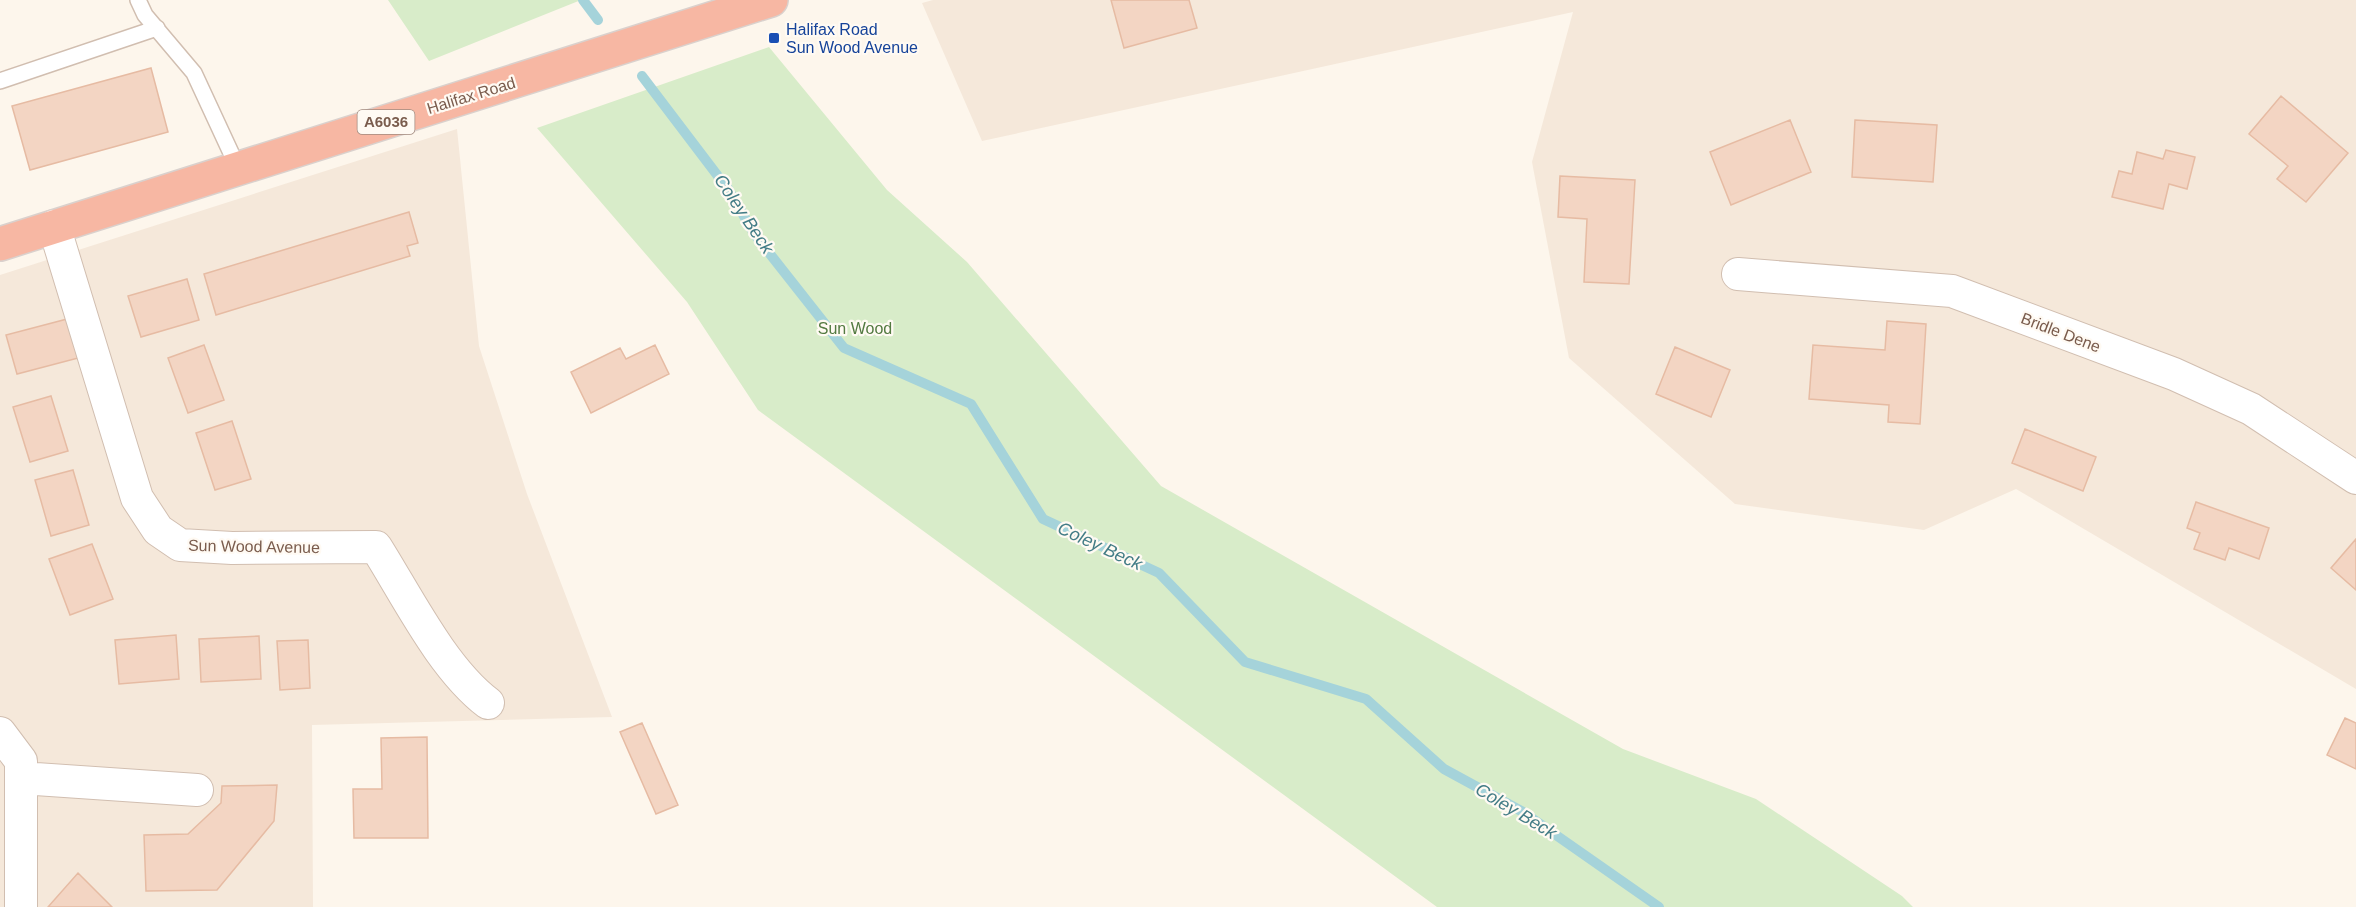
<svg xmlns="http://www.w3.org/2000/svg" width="2356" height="907" font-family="Arial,sans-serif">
<rect width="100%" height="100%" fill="#fdf6ec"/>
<path fill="#f5e8da" d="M933,0H2356V689L2016,489L1924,530L1735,504L1569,358L1532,162L1573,12L982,141L922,3Z
M457,129L479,346L527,494L612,717L312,725L313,907H0V275Z"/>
<path fill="#d8ecc9" d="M388,0H581L429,61Z
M769,47L887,190L967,262L1161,486L1623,749L1756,799L1902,896L1913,907H1437L758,410L687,302L537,128Z"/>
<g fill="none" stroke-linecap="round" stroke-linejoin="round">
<path stroke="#a5d3da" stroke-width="10" d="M583,0L598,20
M642,76L727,188
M724,182L755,235L844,348L971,404L1043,519L1159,573L1245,662L1366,699L1444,769L1523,812L1659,907"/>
</g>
<path fill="#f3d5c3" stroke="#e6bba3" stroke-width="1.5" d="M1111,0H1189L1197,28L1124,48Z
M151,68L168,132L30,170L12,106Z
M2281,96L2348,153L2306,202L2277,179L2288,166L2249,134Z
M1790,120L1811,172L1731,205L1710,152Z
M1855,120L1937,125L1933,182L1852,177Z
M2166,150L2195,157L2187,189L2169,184L2163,209L2112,197L2119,171L2132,174L2137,152L2163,159Z
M1560,176L1635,180L1629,284L1584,282L1587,219L1558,217Z
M409,212L418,243L407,246L410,256L216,315L204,274Z
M187,279L199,320L141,337L128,296Z
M71,318L82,357L17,374L6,335Z
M1887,321L1926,324L1920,424L1888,422L1889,405L1809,399L1813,345L1885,350Z
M204,345L224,400L188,413L168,358Z
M655,345L669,374L591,413L571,372L620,348L626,359Z
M1675,347L1730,370L1711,417L1656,394Z
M51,396L68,451L30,462L13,407Z
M232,421L251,479L215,490L196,433Z
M2025,429L2096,457L2083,491L2012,463Z
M73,470L89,525L51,536L35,480Z
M2196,502L2269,528L2259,559L2229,548L2225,560L2194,549L2200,533L2187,528Z
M2356,539V590L2331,568Z
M92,544L113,599L70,615L49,559Z
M176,635L179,679L119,684L115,640Z
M259,636L261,679L201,682L199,639Z
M308,640L310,688L280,690L277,641Z
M2345,718L2356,723V769L2327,755Z
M642,723L678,805L656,814L620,732Z
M427,737L428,838H354L353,789H382L381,738Z
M277,785L274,821L217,890L146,891L144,835L188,834L221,803L222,786Z
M78,873L112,907H48Z"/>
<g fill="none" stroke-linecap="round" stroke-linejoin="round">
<g stroke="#d1beb0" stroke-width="18">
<path id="lane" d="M138,0L145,15L194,73L238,168
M0,81L157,28"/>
</g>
<g stroke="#d1beb0" stroke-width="34">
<path id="street" d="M54,226L137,498L158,530L180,545L232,548L376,547C407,596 442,668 488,703
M1738,274L1952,291L2174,374L2251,409L2356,478
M0,733L21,761V907
M21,778L197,790"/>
</g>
<g stroke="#dad1cd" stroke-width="36">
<path id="highway" d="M0,244L771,0"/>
</g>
<use href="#lane" stroke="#fff" stroke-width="15"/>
<use href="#street" stroke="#fff" stroke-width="32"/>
<use href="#highway" stroke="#f7b7a3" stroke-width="33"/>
</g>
<rect fill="#1a4fb4" stroke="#fffaf3" stroke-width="2" x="768" y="32" width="12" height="12" rx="3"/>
<g text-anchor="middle" stroke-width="4.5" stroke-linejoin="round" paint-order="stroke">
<rect fill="#fffaf3" stroke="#a28b7f" stroke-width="1.5" x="357.5" y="110" width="57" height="24" rx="4.5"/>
<g font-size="15" font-weight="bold" fill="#7a5c4d">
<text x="386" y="127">A6036</text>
</g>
<g font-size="16" fill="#164399" stroke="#fffaf3" text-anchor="start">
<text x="786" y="35">Halifax Road<tspan x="786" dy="18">Sun Wood Avenue</tspan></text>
</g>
<g font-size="16" fill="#7a5c4d" stroke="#fffaf3">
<text transform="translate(471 95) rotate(-17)" y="6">Halifax Road</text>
<text transform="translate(2061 332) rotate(21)" y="6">Bridle Dene</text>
<text transform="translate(254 546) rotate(1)" y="6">Sun Wood Avenue</text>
</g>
<g font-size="16" fill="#537a41" stroke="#fffaf3">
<text x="855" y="334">Sun Wood</text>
</g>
<g font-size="18" font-style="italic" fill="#437c86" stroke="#fffaf3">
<text transform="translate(744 214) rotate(56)" y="6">Coley Beck</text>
<text transform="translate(1100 546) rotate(25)" y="6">Coley Beck</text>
<text transform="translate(1516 811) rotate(31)" y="6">Coley Beck</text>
</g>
</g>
</svg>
